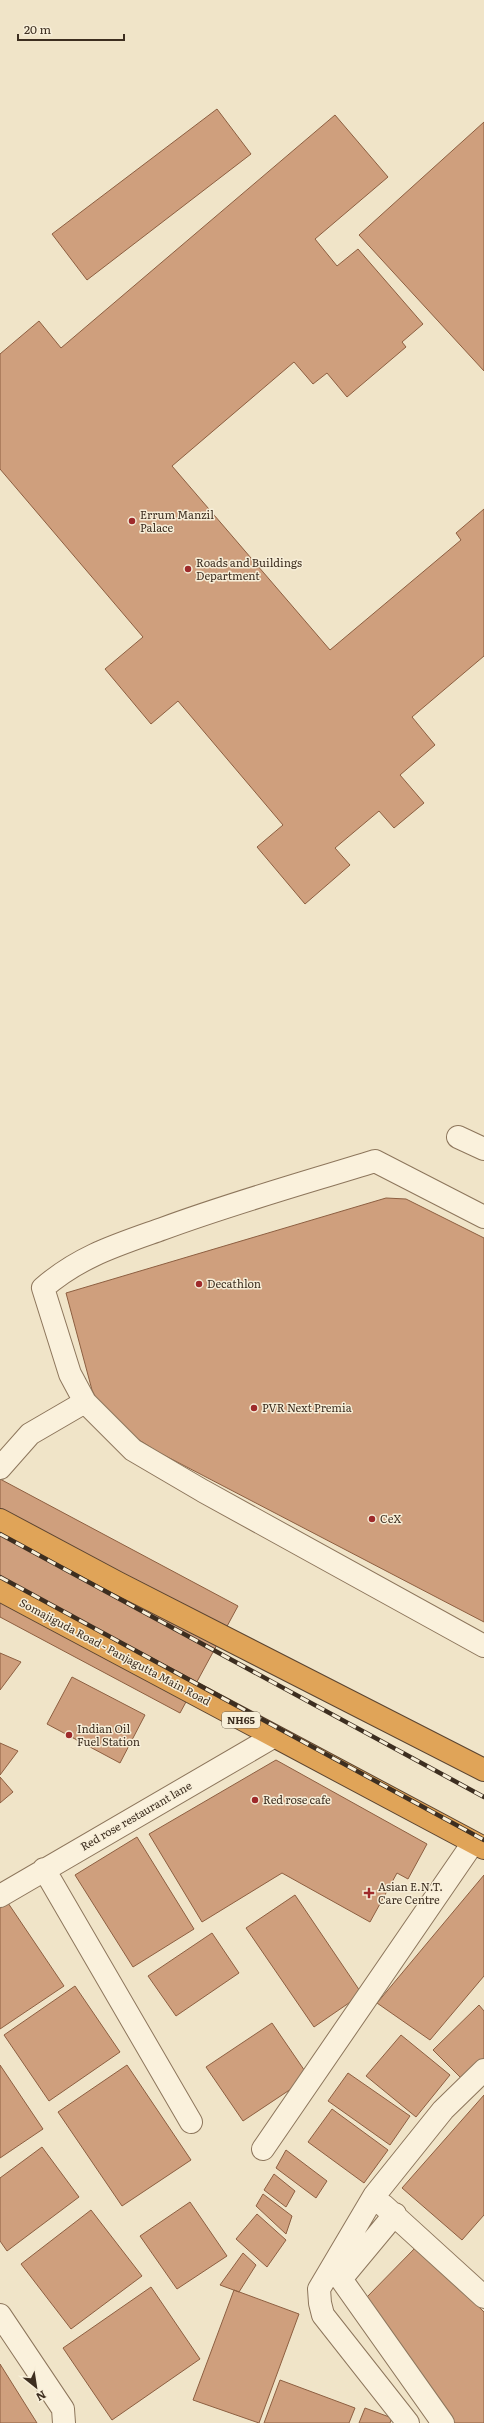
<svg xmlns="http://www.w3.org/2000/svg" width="484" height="2423" font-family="Literata,serif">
<rect width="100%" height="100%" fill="#f0e4c8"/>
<path fill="#cf9f7d" stroke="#8d5f41" d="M217,109L251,154L87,280L52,234Z
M335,115L388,177L315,239L337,266L358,249L423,324L402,342L406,347L347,397L327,373L313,384L294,362L172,466L330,650L461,540L456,533L484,509V656L412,717L435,745L400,775L424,803L394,828L379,811L335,848L350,865L305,904L257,847L283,825L178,701L151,724L105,669L143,637L0,469V354L39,321L61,348Z
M484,122V371L359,235Z
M386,1198L406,1199L484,1238V1622L158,1452L106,1419L92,1390L66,1293Z
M0,1479L238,1606L180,1713L0,1617Z
M0,1653L21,1662L0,1690Z
M72,1677L145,1715L120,1763L47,1724Z
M0,1743L18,1751L0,1775Z
M276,1760L427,1844L408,1879L397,1873L370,1922L282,1873L202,1922L149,1834Z
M0,1777L13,1792L0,1803Z
M137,1837L194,1929L133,1967L75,1875Z
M484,1875V1976L430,2040L377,2003Z
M295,1895L362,1994L314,2027L246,1928Z
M8,1903L64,1986L0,2029V1908Z
M212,1933L239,1973L176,2016L148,1976Z
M75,1986L120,2052L49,2101L4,2035Z
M479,2005L484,2011V2060L463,2080L433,2050Z
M272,2023L309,2077L243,2121L206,2067Z
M401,2035L450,2075L416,2117L366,2076Z
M0,2065L43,2129L0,2158Z
M127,2065L191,2160L122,2206L58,2112Z
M348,2073L410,2116L390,2145L328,2101Z
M484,2095V2215L462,2240L402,2188Z
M332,2109L388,2150L364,2183L308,2142Z
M42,2147L79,2197L7,2251L0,2241V2178Z
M286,2150L327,2181L316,2198L276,2168Z
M274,2174L295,2191L286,2207L264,2190Z
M263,2194L292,2216L286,2234L256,2206Z
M190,2202L227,2256L177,2289L140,2236Z
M91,2210L142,2276L71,2329L21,2264Z
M257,2214L286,2240L267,2267L236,2239Z
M417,2246L484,2312V2423H453L366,2298Z
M243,2253L256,2265L239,2292L220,2285Z
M151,2287L200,2359L112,2420L63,2348Z
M234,2290L299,2314L259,2423L193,2400Z
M0,2364L37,2423H0Z
M280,2380L355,2408L349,2423H264Z
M365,2408L392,2418L390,2423H359Z"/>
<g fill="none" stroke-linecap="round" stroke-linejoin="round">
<g stroke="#8d765c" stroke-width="24">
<path id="minor" d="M458,1137L484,1149
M484,1217L375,1161C304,1183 232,1203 162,1229C117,1245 80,1256 43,1288L70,1374L85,1402L133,1450L203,1491L484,1646
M0,1468L30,1434L85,1402
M44,1869L191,2122
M0,1896L273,1737
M263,2149L473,1843
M383,2205L484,2297
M395,2214L341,2279L443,2423
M0,2315L63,2409L64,2423
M408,2423L323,2315L320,2303L319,2289L374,2196L443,2110L484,2070"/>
</g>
<g stroke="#5b4430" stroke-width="24">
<path id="highway" d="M0,1520L118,1583L484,1770
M0,1590L484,1848"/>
</g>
<use href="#minor" stroke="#faf1dc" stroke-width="22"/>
<use href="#highway" stroke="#e0a458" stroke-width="22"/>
<g stroke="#3d2e20" stroke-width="4.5">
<path id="rail" d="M0,1534L484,1797
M0,1577L484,1840"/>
</g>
<use href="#rail" stroke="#f7eed8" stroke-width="3" stroke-dasharray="9" stroke-linecap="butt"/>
</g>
<g fill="#9e2a2b" stroke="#f7eed8" stroke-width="1.5">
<circle cx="132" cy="521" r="4"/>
<circle cx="188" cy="569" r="4"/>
<circle cx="199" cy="1284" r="4"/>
<circle cx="254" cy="1408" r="4"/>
<circle cx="372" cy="1519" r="4"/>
<circle cx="69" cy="1735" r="4"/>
<circle cx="255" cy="1800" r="4"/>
<path d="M367 1887h4v4h4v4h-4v4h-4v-4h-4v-4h4z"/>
</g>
<g text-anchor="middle" stroke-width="3" stroke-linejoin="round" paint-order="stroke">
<rect fill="#f7eed8" stroke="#756857" stroke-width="1" x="222" y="1712" width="38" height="16" rx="3"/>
<g font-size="10" font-weight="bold" fill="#3d2e20">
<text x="241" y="1724">NH65</text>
</g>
<g font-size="11" fill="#3d2e20" stroke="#f7eed8" text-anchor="start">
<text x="140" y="519">Errum Manzil<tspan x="140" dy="13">Palace</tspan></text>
<text x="196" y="567">Roads and Buildings<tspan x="196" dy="13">Department</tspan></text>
<text x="207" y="1288">Decathlon</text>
<text x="262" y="1412">PVR Next Premia</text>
<text x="380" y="1523">CeX</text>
<text x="77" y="1733">Indian Oil<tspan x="77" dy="13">Fuel Station</tspan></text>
<text x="263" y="1804">Red rose cafe</text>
<text x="378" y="1891">Asian E.N.T.<tspan x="378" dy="13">Care Centre</tspan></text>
</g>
<g font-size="11" fill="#3d2e20" stroke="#f7eed8">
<text transform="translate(115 1652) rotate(28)" y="4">Somajiguda Road - Panjagutta Main Road</text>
<text transform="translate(136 1816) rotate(-30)" y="4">Red rose restaurant lane</text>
</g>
</g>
<g transform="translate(36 2387) rotate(150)" stroke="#f7eed8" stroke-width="3" paint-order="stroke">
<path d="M0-3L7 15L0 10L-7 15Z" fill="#3d2e20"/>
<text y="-6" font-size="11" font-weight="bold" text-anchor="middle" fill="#3d2e20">N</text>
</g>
<path d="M18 34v6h106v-6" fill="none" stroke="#3d2e20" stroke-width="2"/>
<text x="24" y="34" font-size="12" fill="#3d2e20" stroke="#f7eed8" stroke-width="3" paint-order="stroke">20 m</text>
</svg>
